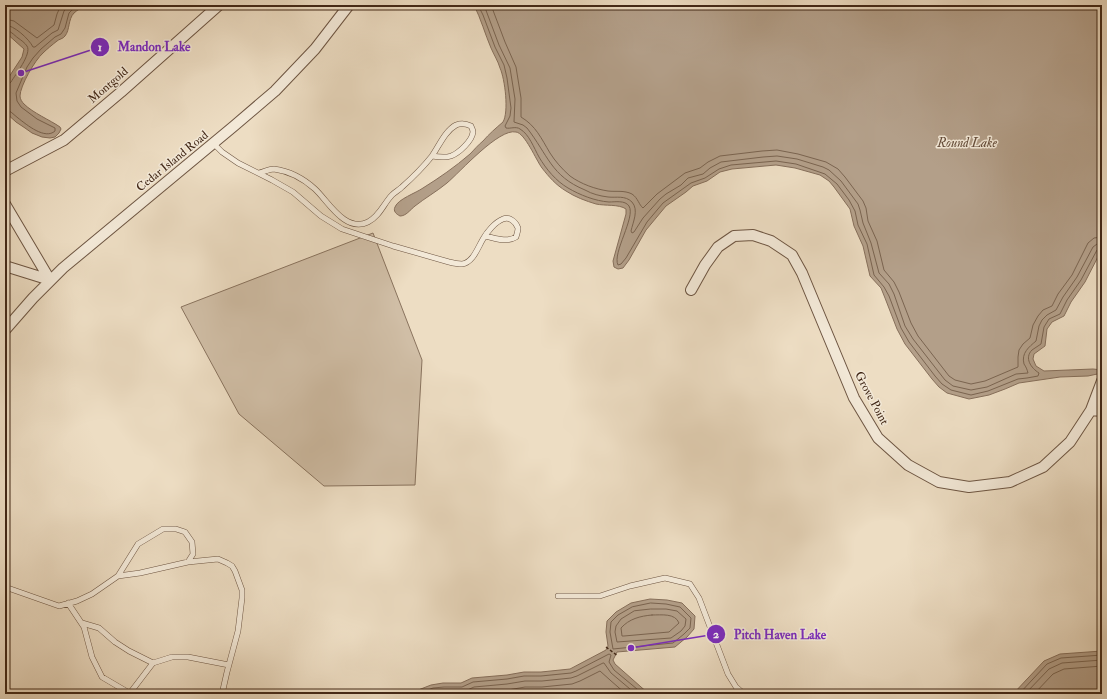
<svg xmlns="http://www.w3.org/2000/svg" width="1107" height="699" font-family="'IM FELL Double Pica',serif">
<rect width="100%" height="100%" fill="#edddc3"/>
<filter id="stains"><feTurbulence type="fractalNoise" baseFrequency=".005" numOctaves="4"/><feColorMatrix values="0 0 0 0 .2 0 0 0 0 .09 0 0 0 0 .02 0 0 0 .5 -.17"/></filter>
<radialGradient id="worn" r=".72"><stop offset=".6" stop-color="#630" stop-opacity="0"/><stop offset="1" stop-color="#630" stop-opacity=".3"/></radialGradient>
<path fill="#d0bea6" stroke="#89735e" d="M373,233L422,360L415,485L324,486L239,414L181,307Z"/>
<path fill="#b39f89" stroke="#866f5b" d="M5,5H87C83,7 77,10 74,13C68,19 70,30 65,36C63,39 59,39 57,41C52,45 47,49 43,53C35,60 20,86 20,96C20,99 22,102 24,104C33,113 50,120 60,127L61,129L59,133L55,137L50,138L42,137L32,133L25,128L16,122L5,112V83L22,57L24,49L5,32Z
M474,5H1102V249L1085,282L1071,302L1064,316L1052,322L1047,329L1045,346L1034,354L1033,359L1036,366L1044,371L1093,369L1102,370V373L1088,376L1060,377L1019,383L1005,389L989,395L969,399L947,393L939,387L932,379L905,344L897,329L885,298L881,288L870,276L863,246L854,226L850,209L834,187L829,181L820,175L795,168L776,165L732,169L720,172L707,181L693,186L686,192L666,206L646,230L629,260L623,268L618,269L614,267L613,261L626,214V209C619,204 605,206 596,204C586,201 575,197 566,191C556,185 549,177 542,168C536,160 525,133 516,132C499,128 460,172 447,183C436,192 425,198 415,206C410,210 406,216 400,216C396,214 393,211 395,207C398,199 416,193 423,188C439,178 455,167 470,154C474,150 478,145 483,141C489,134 496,128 503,122C509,112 505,79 500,68C498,61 494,55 491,48C485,34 481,19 474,5Z
M650,599L667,600L682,603L695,616L694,629L687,637L675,647L617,652L613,660L615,664L649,694H408L431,685L443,683H461L472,678L507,675L524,672H541L570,669L606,650L608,646L606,632L607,621L616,612L631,603Z
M1102,651V689L1091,694H1013L1044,661L1060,654Z"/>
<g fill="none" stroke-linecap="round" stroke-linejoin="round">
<path stroke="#7a6450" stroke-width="1" d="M478,5L483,15L495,47L504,65L507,78L511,108L510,116L505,126L506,128C510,129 516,126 520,129C529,134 534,148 539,157C546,169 556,181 568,188C580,195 595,201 609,202C615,202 625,200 629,206C636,217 612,253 618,265L621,264L626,258L647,222L663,203L691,183L705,178L719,169L731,165L776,161L796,164L825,174L837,184L849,200L855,211L858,225L867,244L874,275L884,287L889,296L901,328L909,342L935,376L942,384L951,390L971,395L988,391L1018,379L1027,378L1038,376L1039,373C1031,368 1024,358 1032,350C1035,348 1038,346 1041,344L1044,327L1049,319L1060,314L1067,300L1081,280L1097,250L1099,248H1102
M484,5L499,45L510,68L515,99L514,122L523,125L527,128C548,155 551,176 585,190C592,194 600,196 608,197C616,198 625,195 632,202C639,210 633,222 631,231L632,233L634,232L643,218L660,199L666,194L681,185L688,178L703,174L710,168L721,162L763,157L777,156L797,159L823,167L829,170L841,181L858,204L860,210L863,223L871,243L879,273L889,284L894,294L905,326L913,339L945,380L953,386L971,390L987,387L1016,374L1028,373C1027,369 1026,367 1024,364C1021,353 1029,347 1036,341L1039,326L1042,320L1047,315L1056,310L1063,297L1077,277L1093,247L1097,244L1102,243
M491,5L505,42L516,67L521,98V117C536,126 541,138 550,153C555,161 562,169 570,176C581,184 595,189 608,191C616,192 624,190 632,194C638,198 639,205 643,208L657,194L685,173L700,168L708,162L720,156L762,151L777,150L798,154L826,162L838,169L845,177L863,201L866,208L868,221L877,241L884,270L894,282L899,292L911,323L918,336L949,376L955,380L971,384L985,381L1018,367V357L1019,350L1023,344L1030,338L1033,325L1038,316L1043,310L1052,306L1058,294L1072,275L1088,243L1094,238L1102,237
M5,19L14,21L37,38L54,25L57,14L61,5
M5,25C14,25 29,39 33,47H35L52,33L58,30L64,11L70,5
M5,30C10,30 14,35 18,38C21,40 25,43 27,46C32,54 15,75 11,82L8,85H5
M5,109C10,110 14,115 18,118C27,125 45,140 55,131V128L37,119L21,107L17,101L16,93L27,67L33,58L41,49L55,37L61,34L65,28L69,13L72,10L79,5
M651,603L666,604L680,607L691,618L690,628L684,634L673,643L613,649L610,632L611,622L618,615L632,607Z
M651,609H666L677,611L686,619L685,626L681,631L671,638L617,642L615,632L616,626L621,619L634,611Z
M652,615C662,615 675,613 679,623L669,632L624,636H622L621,628C629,619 640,616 652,615Z
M418,694L433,688L444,687H462L473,682L507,679L524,676H541L571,673L576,671L609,654L611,655L609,662L614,670L643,694
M432,694L444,692H463L474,687L507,684L525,681H542L571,678L577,676L603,663H604L611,673L636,694
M473,694L475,693L508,690L525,687H542L572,684L580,681L600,671L610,680L626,694
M1019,694L1047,664L1061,658L1102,655
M1025,694L1049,669L1062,663L1102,660
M1034,694L1053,674L1064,669L1102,666"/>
<g stroke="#6d5542" stroke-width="6">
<path id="lane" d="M214,144L222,152L238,163L272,180L293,192L321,216L342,229L393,246L449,262C453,263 458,264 462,264C473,263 478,247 483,239C487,232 495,222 503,219C509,216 516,222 518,228C518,231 517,234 516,237C506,243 495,238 485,236
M259,173C264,172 269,169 274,169C289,171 304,179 315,189C328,201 345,233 368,222C380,216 384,203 392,195C395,192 399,190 402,187C411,179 424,166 432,156C439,146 445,131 456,125C461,123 467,124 471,126C472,128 473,130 473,132C472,141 459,153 451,156C445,158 438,157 432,156
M188,562L218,559L227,563L232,566L235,571L242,590V598L238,631L227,672L222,694
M5,587L59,606L77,601L92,594L118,576L138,544L163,529H176L185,532L192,542L193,554L188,562L140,573L118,576
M558,596H600L630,586L665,578L690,584L699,598L728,674L736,687L744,694
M68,603L84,627L92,657L102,677L131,694
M82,623L99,628L115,642L129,651L153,663
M130,693L153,663L172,657H188L229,665"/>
</g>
<g stroke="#6d5542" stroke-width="12">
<path id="street" d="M5,171L64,140L121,92L219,5
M5,204L50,280
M5,266L50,280
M691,290L705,265L718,247L734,236L753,235L771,241L792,255L802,273L854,398L878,438L908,465L939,482L969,487L1010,482L1043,467L1070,442L1091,410L1102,381
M5,330L33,298L63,268L234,126L275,91L315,49L349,5
M1091,410L1102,411"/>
</g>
<path stroke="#422817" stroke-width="1.5" stroke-dasharray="3 2" stroke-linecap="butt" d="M606,647L618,656"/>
<use href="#lane" stroke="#f3e9d8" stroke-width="5"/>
<use href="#street" stroke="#f3e9d8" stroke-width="10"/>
</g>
<g text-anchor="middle" stroke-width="3" stroke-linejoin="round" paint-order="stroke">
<g font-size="12" fill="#422817" stroke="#f3e9d8">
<text transform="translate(108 85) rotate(-41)" y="4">Montgold</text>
<text transform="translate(172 161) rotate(-39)" y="4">Cedar Island Road</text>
<text transform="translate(872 398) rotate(62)" y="4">Grove Point</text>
</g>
<g font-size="13" font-style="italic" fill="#644c39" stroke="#f3e9d8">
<text x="967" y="147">Round Lake</text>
</g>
</g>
<path fill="none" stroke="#7b2cbf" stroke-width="1.5" d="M21 73L100 47M631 648L716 634"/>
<g fill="#7b2cbf" stroke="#f3e9d8" stroke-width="1.5">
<circle cx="21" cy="73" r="4"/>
<circle cx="631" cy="648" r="4"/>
<circle cx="100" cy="47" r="10"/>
<circle cx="716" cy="634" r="10"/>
</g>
<g font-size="12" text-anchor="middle" font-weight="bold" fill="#fff">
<text x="100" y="51">1</text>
<text x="716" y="638">2</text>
</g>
<g font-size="13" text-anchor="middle" font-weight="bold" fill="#7b2cbf" stroke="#f3e9d8" stroke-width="3" stroke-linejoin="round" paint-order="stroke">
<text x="154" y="51">Mandon Lake</text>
<text x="780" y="639">Pitch Haven Lake</text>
</g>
<rect width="1107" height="699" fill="none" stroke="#edddc3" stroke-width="20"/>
<rect x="6" y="6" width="1095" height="687" fill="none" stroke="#422817" stroke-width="2"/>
<rect x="10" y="10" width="1087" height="679" fill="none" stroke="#422817"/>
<rect width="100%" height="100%" filter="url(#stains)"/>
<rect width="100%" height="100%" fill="url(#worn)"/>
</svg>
